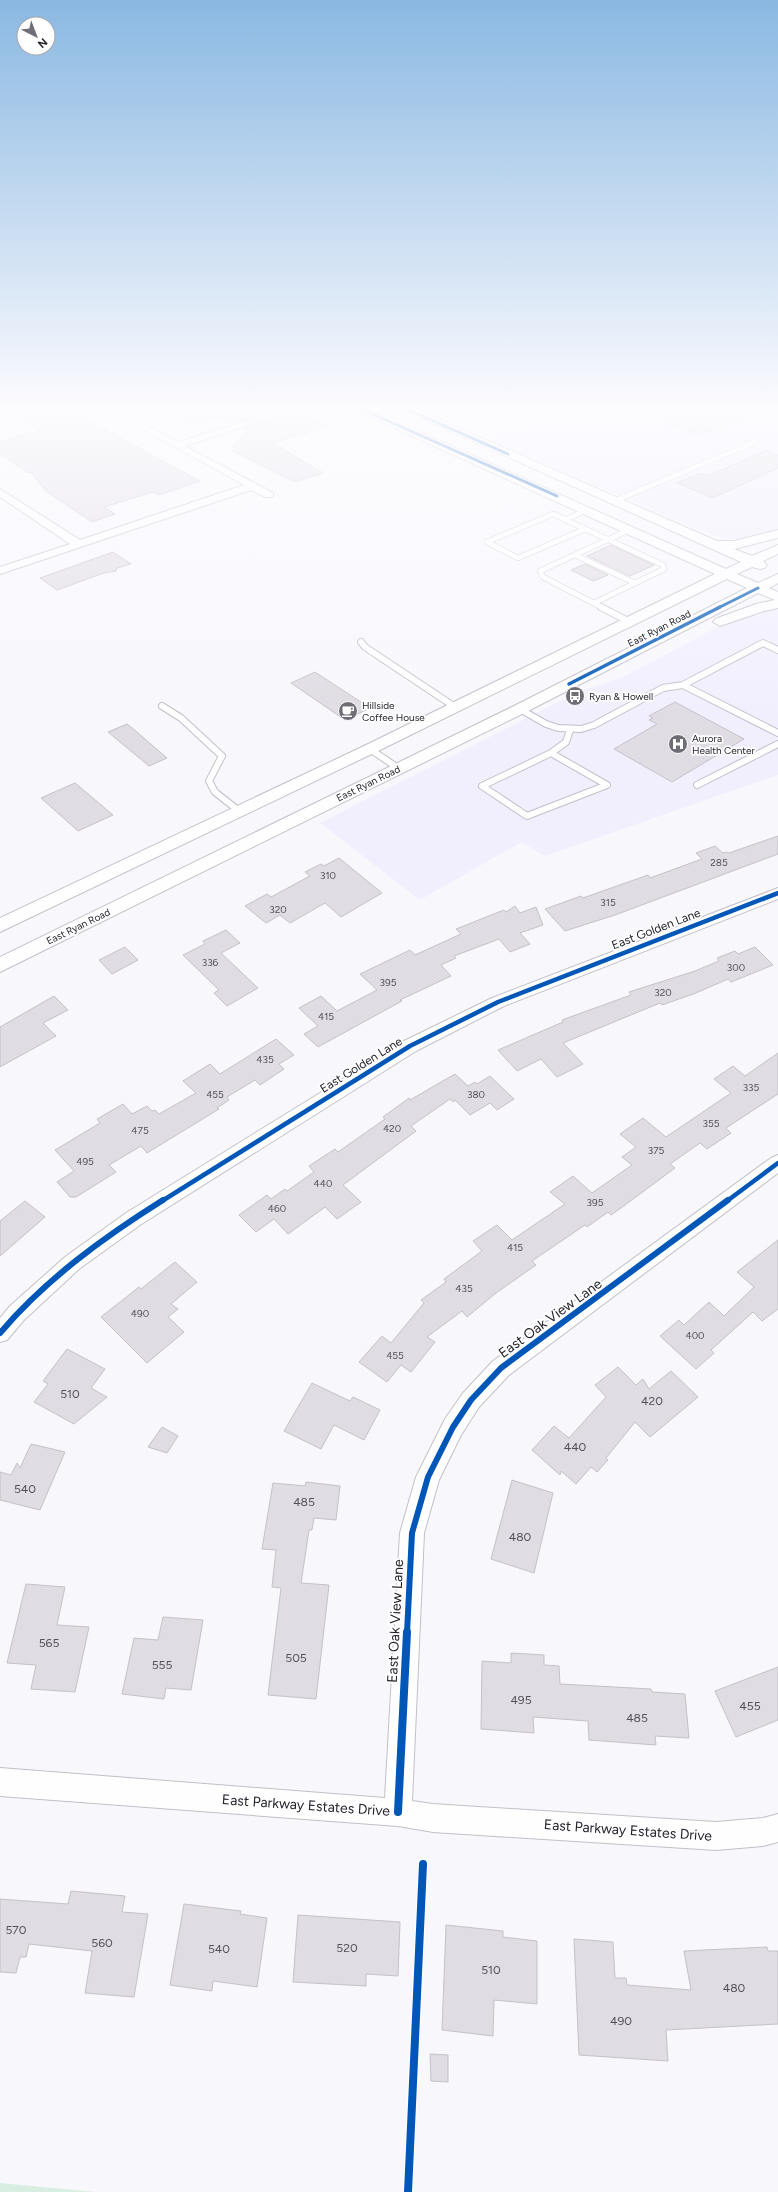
<svg xmlns="http://www.w3.org/2000/svg" width="778" height="2192" font-family="Figtree,sans-serif">
<rect width="100%" height="100%" fill="#f8f7fc"/>
<path fill="#f1effe" d="M575,408H778V529L744,539L721,538L711,535L488,439Z
M768,608H778V775L545,856L521,842L420,900L320,823L578,692L621,678L731,620Z"/>
<path fill="#d8eee2" d="M0,2183L95,2192H0Z"/>
<path fill="#dfdce3" stroke="#c4c1c8" d="M4,408H71L100,427L200,481L159,495L153,492L104,507L115,514L92,522L46,491L31,472L28,473L0,453V442L40,430Z
M157,408H283L233,423L220,417L191,425Z
M690,408H763L764,409L701,434L694,433L659,419Z
M296,410L328,426L273,443L323,473L295,482L232,451L235,448H233L236,443L248,431L243,428Z
M767,450L778,455V468L713,498L677,483L701,473L707,476Z
M611,545L654,565L630,576L587,556Z
M113,552L131,564L117,568L116,571L104,573L57,590L40,578Z
M585,564L608,575L593,581L571,570Z
M315,672L370,708L345,720L291,683Z
M675,702L744,739L672,782L614,749L657,724L649,720L653,718L649,716Z
M127,724L131,727L167,758L149,766L108,732Z
M75,783L113,815L78,831L41,798Z
M778,836V854L615,915L565,931L545,909L581,896L583,898L648,875L650,878L702,859L696,853L715,846L723,853L727,852L729,853Z
M339,858L382,893L341,917L325,903L290,923L280,915L266,923L245,906L267,894L271,897L310,876L305,872L321,864L324,866Z
M515,906L520,913L536,907L543,925L520,933L530,944L510,952L499,939L454,956L456,958L441,965L451,976L400,1000L402,1001L318,1047L304,1034L318,1026L299,1008L321,996L337,1011L377,990L360,974L410,950L415,955L461,934L456,929L504,910L506,912Z
M226,930L240,943L221,953L258,988L227,1006L214,993L219,990L183,955L205,944L203,941Z
M125,947L138,960L112,974L99,960Z
M755,947L773,965L731,982L728,979L696,993L662,1005L660,1003L563,1043L583,1064L557,1077L541,1059L517,1071L498,1050L563,1022L562,1020L631,995L629,992L695,971L719,961L717,958L735,951L738,954Z
M54,996L68,1010L43,1023L56,1036L0,1067V1027Z
M276,1039L294,1055L279,1064L284,1069L260,1085L255,1080L227,1097L229,1100L217,1108L219,1109L147,1153L141,1146L109,1165L116,1172L76,1197H70L57,1182L74,1171L55,1150L100,1123L97,1119L123,1104L132,1114L147,1106L152,1111L155,1110L159,1114L196,1093L183,1081L210,1064L220,1074Z
M778,1053V1094L726,1128L731,1133L707,1149L700,1143L670,1164L675,1168L621,1208L611,1215L608,1212L587,1227L585,1225L532,1261L536,1265L496,1293L467,1317L462,1311L427,1337L435,1342L411,1372L401,1365L387,1382L359,1362L382,1336L391,1343L424,1303L421,1300L446,1282L444,1279L482,1251L473,1241L497,1225L512,1240L565,1204L550,1192L573,1176L592,1193L632,1165L622,1157L636,1147L620,1134L643,1118L666,1137L731,1093L714,1079L733,1066L745,1076Z
M455,1074L468,1086L475,1082L477,1084L490,1076L514,1099L497,1110L490,1103L470,1115L455,1100L453,1102L450,1099L411,1126L416,1131L343,1185L361,1202L337,1219L325,1207L288,1234L274,1219L256,1232L239,1215L267,1195L271,1199L285,1189L287,1191L314,1172L309,1166L335,1149L338,1152L385,1119L383,1117L409,1098L410,1100Z
M25,1201L45,1217L0,1256V1221Z
M778,1240V1309L762,1321L753,1312L711,1350L714,1353L696,1369L660,1336L679,1320L684,1325L709,1302L724,1316L754,1287L737,1272Z
M175,1262L197,1282L171,1304L178,1309L168,1317L184,1332L147,1363L101,1317L139,1287L141,1289Z
M67,1349L105,1369L91,1388L107,1397L74,1424L34,1402L48,1384L43,1381Z
M618,1367L636,1385L643,1379L649,1389L671,1371L698,1397L650,1437L635,1422L606,1458L608,1460L597,1472L591,1467L576,1484L561,1471L560,1475L532,1450L554,1426L569,1438L606,1397L595,1385Z
M312,1383L350,1401L353,1397L380,1410L364,1440L334,1425L321,1449L284,1431Z
M162,1427L178,1436L167,1453L148,1447Z
M31,1444L65,1452L40,1510L0,1500V1472L11,1475L17,1463L20,1468Z
M512,1480L553,1493L534,1573L491,1559Z
M306,1482L340,1486L336,1520L314,1518L312,1530H309L301,1583L329,1585L316,1699L268,1695L281,1588L272,1587L276,1550L262,1549L273,1483L305,1486Z
M26,1584L65,1587L57,1625L89,1627L75,1692L31,1689L36,1665L7,1663Z
M163,1617L203,1620L191,1690L166,1688L164,1699L122,1694L134,1638L158,1640Z
M511,1653L544,1655V1665L559,1666L560,1684L651,1689L652,1692L685,1694L689,1738L655,1736L656,1745L589,1740L588,1721L533,1717L534,1733L481,1729L482,1661L511,1663Z
M778,1667V1720L736,1737L715,1691Z
M71,1891L125,1896L122,1912L148,1914L134,1997L85,1993L92,1951L29,1944L26,1957H20L16,1973L0,1972V1899L68,1904Z
M184,1904L241,1911L240,1914L267,1918L257,1987L213,1981L212,1991L170,1985Z
M298,1915L400,1922L398,1976L366,1974V1986L293,1982Z
M446,1925L503,1931V1937L537,1941V2004L494,2000L493,2036L442,2030Z
M574,1939L613,1942L615,1978H626L627,1985L691,1990L684,1951L767,1947L768,1951H778V2024L666,2030L668,2061L579,2055Z
M430,2054L448,2055V2082L431,2081Z"/>
<g fill="none" stroke-linecap="round" stroke-linejoin="round">
<g stroke="#c2c0c7" stroke-width="6">
<path id="service-far1" d="M614,501L755,442
M565,520L586,510
M585,529L518,558L487,542L553,514L663,565L664,569L594,603
M575,555L635,583
M603,608L543,577L540,571L629,530"/>
</g>
<g stroke="#c2c0c7" stroke-width="8">
<path id="service" d="M601,607L628,621
M361,642L365,647L455,707
M683,685L763,643L778,650
M162,706L181,718L222,756L209,781L215,792L239,811
M520,709L546,724L558,728L581,729L594,725L663,688L683,685L778,733
M370,749L398,768
M551,753L607,785L527,816L482,786Z
M551,753L566,742L570,730
M697,785L778,744"/>
</g>
<g stroke="#c2c0c7" stroke-width="2">
<path id="minor" d="M105,408H115L178,442L287,408H299L185,446L273,493V497H265L251,490L0,574V567L70,544L0,497V489L80,540L244,485Z
M778,888V899L504,1006L416,1051L140,1225L79,1269L24,1320L7,1340L0,1342V1318L10,1306L65,1257L126,1213L404,1041L492,998Z
M778,1155V1173L509,1375L479,1407L461,1435L439,1480L424,1533L412,1801L433,1804L716,1822L763,1818L778,1814V1842L763,1846L716,1850L433,1832L398,1826L0,1796V1768L385,1798L400,1533L416,1477L445,1419L463,1393L493,1361L771,1158Z"/>
</g>
<g stroke="#c2c0c7" stroke-width="2">
<path id="primary" d="M354,408H367L726,569L741,562L399,408H413L717,541H734L778,530V538L734,549L752,556L778,545V554L763,561L767,565L765,568L760,569L752,567L737,574L758,583L778,574V583L769,588L778,592V608L764,611L720,626L713,622L715,619L756,604L775,600L758,593L526,712L0,972V957L514,706L747,588L727,579L376,752L0,932V918L364,746L715,574L355,410Z"/>
</g>
<use href="#service-far1" stroke="#fefeff" stroke-width="5"/>
<use href="#service" stroke="#fefeff" stroke-width="6"/>
<use href="#minor" fill="#fefeff" fill-rule="evenodd"/>
<use href="#primary" fill="#fefeff" fill-rule="evenodd"/>
<g stroke="#fff" stroke-width="4.5">
<path id="cycleway-far4" d="M359,408L557,496
M404,408L508,454
M718,608L758,588"/>
</g>
<g stroke="#fff" stroke-width="5.5">
<path id="cycleway-far3" d="M569,684L720,607"/>
</g>
<g stroke="#fff" stroke-width="7">
<path id="cycleway-far2" d="M162,1201L410,1046L498,1002L778,893
M727,1201L778,1163"/>
</g>
<g stroke="#fff" stroke-width="8">
<path id="cycleway-far1" d="M0,1333C46,1279 104,1237 163,1200
M407,1633L412,1533L428,1477L453,1427L471,1400L501,1368L728,1200"/>
</g>
<g stroke="#fff" stroke-width="10">
<path id="cycleway" d="M398,1812L407,1632
M408,2192L423,1864"/>
</g>
<use href="#cycleway-far4" stroke="#0057b8" stroke-width="3"/>
<use href="#cycleway-far3" stroke="#0057b8" stroke-width="3.5"/>
<use href="#cycleway-far2" stroke="#0057b8" stroke-width="4.5"/>
<use href="#cycleway-far1" stroke="#0057b8" stroke-width="6"/>
<use href="#cycleway" stroke="#0057b8" stroke-width="8"/>
</g>
<linearGradient id="sky" x2="0" y2="1"><stop stop-color="#8ab8e2"/><stop offset="0.57" stop-color="#fcfbfe"/><stop offset="1" stop-color="#fcfbfe" stop-opacity="0"/></linearGradient>
<rect width="778" height="715" fill="url(#sky)"/>
<defs>
<g id="bus-disc" transform="scale(1)"><circle r="9.5" fill="#6f6d75" stroke="#fff"/><path d="M-5-6H5V4H4V6H2V4H-2V6H-4V4H-5ZM-3.5-4V0h7V-4ZM-3.5 1.2v1.5H-2V1.2ZM2 1.2v1.5H3.5V1.2Z" fill="#fff"/></g>
<g id="cafe-disc" transform="scale(1)"><circle r="9.5" fill="#6f6d75" stroke="#fff"/><path d="M-5.5-4.5H6V0H3Q3 3.5 0 3.5H-2.5Q-5.5 3.5-5.5 0ZM3-3.2v2h1.7v-2ZM-6 4.5H4V6H-6Z" fill="#fff"/></g>
<g id="hospital-disc" transform="scale(1)"><circle r="9.5" fill="#6f6d75" stroke="#fff"/><path d="M-5-5h3v3.5h4V-5h3V5h-3V1.5h-4V5h-3Z" fill="#fff"/></g>
</defs>
<g fill-rule="evenodd">
<use href="#bus-disc" x="575" y="696"/>
<use href="#cafe-disc" x="348" y="711"/>
<use href="#hospital-disc" x="678" y="744"/>
</g>
<g text-anchor="middle" stroke-width="3.5" stroke-linejoin="round" paint-order="stroke">
<g font-size="10" fill="#25222c" stroke="#fff">
<text transform="translate(659 628) rotate(-27)" y="4">East Ryan Road</text>
<text transform="translate(368 783) rotate(-26)" y="4">East Ryan Road</text>
<text transform="translate(78 926) rotate(-26)" y="4">East Ryan Road</text>
</g>
<g font-size="10" fill="#25222c" stroke="#fff" text-anchor="start">
<text x="589" y="700">Ryan &amp; Howell</text>
<text x="362" y="709">Hillside<tspan x="362" dy="12">Coffee House</tspan></text>
<text x="692" y="742">Aurora<tspan x="692" dy="12">Health Center</tspan></text>
</g>
<g font-size="10" fill="#54505a">
<text x="719" y="866">285</text>
<text x="328" y="879">310</text>
<text x="608" y="906">315</text>
<text x="278" y="913">320</text>
<text x="210" y="966">336</text>
<text x="736" y="971">300</text>
<text x="388" y="986">395</text>
<text x="663" y="996">320</text>
<text x="326" y="1020">415</text>
<text x="265" y="1063">435</text>
<text x="751" y="1091">335</text>
<text x="215" y="1098">455</text>
<text x="476" y="1098">380</text>
<text x="711" y="1127">355</text>
<text x="392" y="1132">420</text>
<text x="140" y="1134">475</text>
<text x="656" y="1154">375</text>
<text x="85" y="1165">495</text>
<text x="323" y="1187">440</text>
<text x="595" y="1206">395</text>
<text x="277" y="1212">460</text>
<text x="515" y="1251">415</text>
<text x="464" y="1292">435</text>
<text x="140" y="1317">490</text>
<text x="695" y="1339">400</text>
<text x="395" y="1359">455</text>
</g>
<g font-size="12" fill="#25222c" stroke="#fff">
<text transform="translate(656 929) rotate(-21)" y="4">East Golden Lane</text>
<text transform="translate(361 1065) rotate(-32)" y="4">East Golden Lane</text>
</g>
<g font-size="12" fill="#54505a">
<text x="70" y="1398">510</text>
<text x="652" y="1405">420</text>
<text x="575" y="1451">440</text>
<text x="25" y="1493">540</text>
<text x="304" y="1506">485</text>
<text x="520" y="1541">480</text>
<text x="49" y="1647">565</text>
<text x="296" y="1662">505</text>
<text x="162" y="1669">555</text>
<text x="521" y="1704">495</text>
<text x="750" y="1710">455</text>
<text x="637" y="1722">485</text>
<text x="16" y="1934">570</text>
<text x="102" y="1947">560</text>
<text x="347" y="1952">520</text>
<text x="219" y="1953">540</text>
<text x="491" y="1974">510</text>
<text x="734" y="1992">480</text>
<text x="621" y="2025">490</text>
</g>
<g font-size="14" fill="#25222c" stroke="#fff">
<text transform="translate(550 1318) rotate(-36)" y="5">East Oak View Lane</text>
<text transform="translate(395 1621) rotate(-87)" y="5">East Oak View Lane</text>
<text transform="translate(306 1805) rotate(4)" y="5">East Parkway Estates Drive</text>
<text transform="translate(628 1830) rotate(4)" y="5">East Parkway Estates Drive</text>
</g>
</g>
<g transform="translate(36 36) rotate(138)"><circle r="19" fill="#ffffff" stroke="#a8a7ab"/>
<path d="M0-3L7 15L0 10L-7 15Z" fill="#6f6d75"/>
<text y="-6" font-size="11" font-weight="bold" text-anchor="middle" fill="#25222c">N</text>
</g>
</svg>
